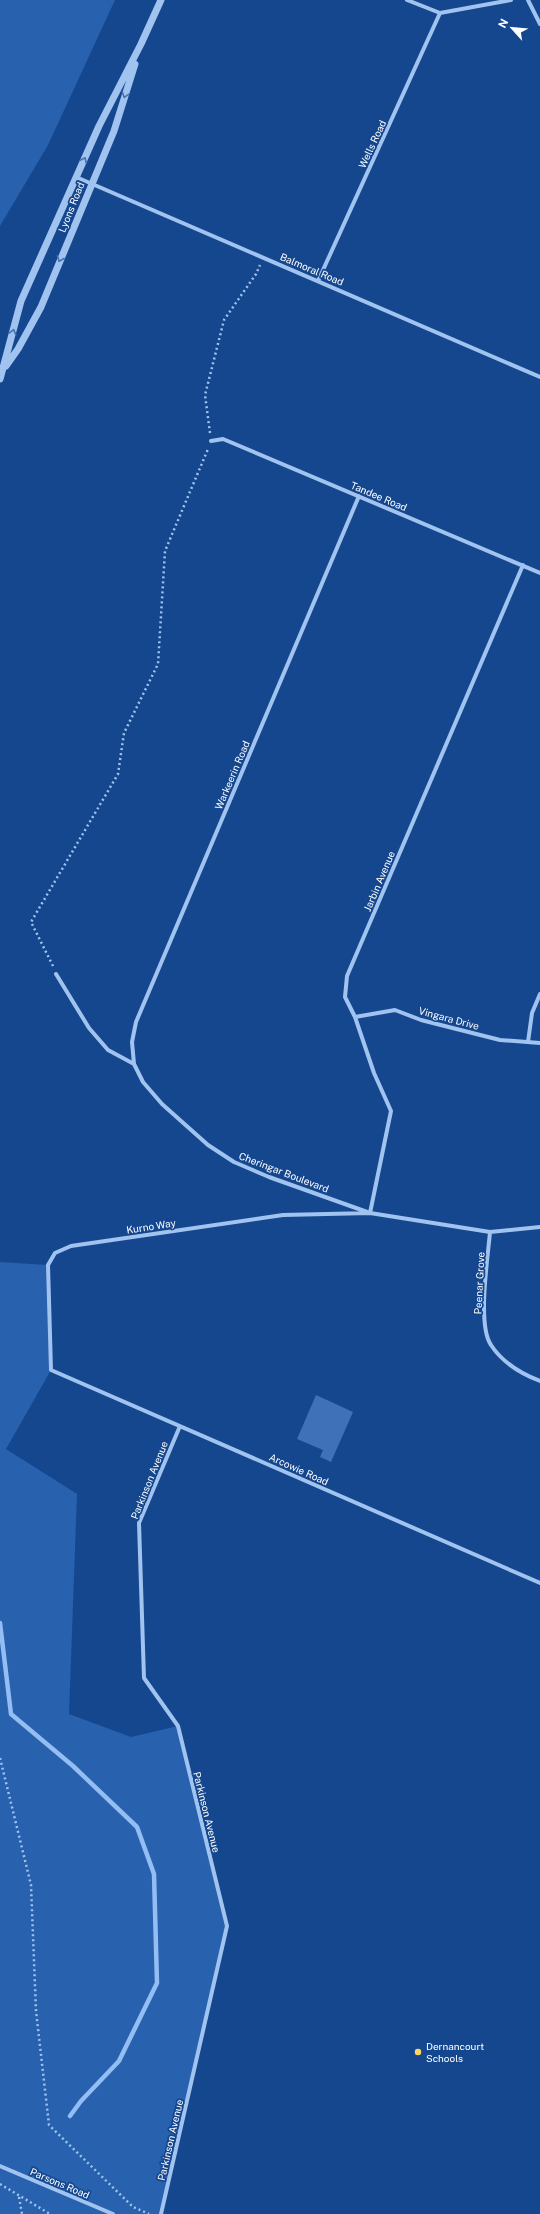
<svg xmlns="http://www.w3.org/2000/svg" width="540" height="2214" font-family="'Public Sans',sans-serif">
<rect width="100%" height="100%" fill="#15478f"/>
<path fill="#2861ae" d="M0,0H115L48,145L0,226Z
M0,1262L48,1265L51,1370L6,1449L77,1494L69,1714L131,1737L178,1726L227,1926L161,2214H0Z"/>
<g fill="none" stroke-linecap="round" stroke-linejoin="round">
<path stroke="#93bdf3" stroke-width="4.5" d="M0,1623L11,1714L73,1766L137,1827L154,1874L157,1983L119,2061L81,2101L70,2116"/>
</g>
<path fill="#3e71b8" d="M316,1395L353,1412L331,1462L320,1457L323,1450L297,1439Z"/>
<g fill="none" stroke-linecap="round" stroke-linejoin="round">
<path stroke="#a1c3f0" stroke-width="2.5" stroke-dasharray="2 3" stroke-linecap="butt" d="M210,433L205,395L224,320L256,274L260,265
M53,966L31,922L118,774L124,733L158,664L165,551L208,449
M0,1758L31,1885L36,2011L49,2125L133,2207L149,2214
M0,2184L50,2214
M19,2197L22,2214"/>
<path stroke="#a1c3f0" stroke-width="4" d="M407,0L440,13L511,0
M528,0L540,24
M76,177L540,377
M318,281L440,13
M211,441L223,439L540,573
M56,974L89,1028L108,1050L134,1064L143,1082L162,1104L208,1145L234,1162L269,1177L370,1213L490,1232L540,1227
M355,1017L395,1010L421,1020L500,1040L540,1043
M528,1042L532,1013L540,994
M134,1064L132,1042L136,1022L359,496
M370,1213L283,1215L71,1246L55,1253L48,1265L51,1370L540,1583
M370,1213L391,1111L374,1073L355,1017L345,997L347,976L523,565
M490,1232C488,1257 477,1325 491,1345C502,1362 522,1374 540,1381
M0,2166L113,2214
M161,2214L227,1926L178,1726L144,1678L139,1523L180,1426"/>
<path stroke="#a1c3f0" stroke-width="7" d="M6,366L18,349L41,307L114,131L135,64
M0,379L21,301L99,126L141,44L161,0"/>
</g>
<defs><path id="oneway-chevron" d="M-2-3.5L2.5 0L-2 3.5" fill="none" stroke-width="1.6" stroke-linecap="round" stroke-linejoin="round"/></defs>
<g stroke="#4672b1">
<use href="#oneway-chevron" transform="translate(125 95) rotate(108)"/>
<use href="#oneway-chevron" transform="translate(84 160) rotate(-66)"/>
<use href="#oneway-chevron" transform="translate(60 259) rotate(112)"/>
<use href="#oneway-chevron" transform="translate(13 332) rotate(-75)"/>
</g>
<circle fill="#ffd560" stroke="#15478f" stroke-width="1.5" cx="418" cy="2052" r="4"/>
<g text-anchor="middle" stroke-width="3.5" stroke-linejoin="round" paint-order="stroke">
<g font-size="10" fill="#fff" stroke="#15478f">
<text transform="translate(372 144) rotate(-65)" y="4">Wells Road</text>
<text transform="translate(71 207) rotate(-68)" y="4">Lyons Road</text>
<text transform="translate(312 269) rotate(23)" y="4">Balmoral Road</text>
<text transform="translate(379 496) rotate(23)" y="4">Tandee Road</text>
<text transform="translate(232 775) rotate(-67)" y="4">Warkeerin Road</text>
<text transform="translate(379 881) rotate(-67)" y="4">Jarbin Avenue</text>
<text transform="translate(449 1018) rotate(15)" y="4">Vingara Drive</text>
<text transform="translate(284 1172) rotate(21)" y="4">Cheringar Boulevard</text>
<text transform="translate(151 1226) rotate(-9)" y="4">Kurno Way</text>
<text transform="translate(479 1283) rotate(-87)" y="4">Peenar Grove</text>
<text transform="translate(299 1469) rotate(24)" y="4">Arcowie Road</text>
<text transform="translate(149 1480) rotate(-68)" y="4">Parkinson Avenue</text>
<text transform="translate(207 1812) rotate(76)" y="4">Parkinson Avenue</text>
<text transform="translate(170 2140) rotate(-77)" y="4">Parkinson Avenue</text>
<text transform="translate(60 2183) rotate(23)" y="4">Parsons Road</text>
</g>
<g font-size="10" fill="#fff" stroke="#15478f" text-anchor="start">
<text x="426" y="2050">Dernancourt<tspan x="426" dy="12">Schools</tspan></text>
</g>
</g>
<g transform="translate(512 28) rotate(297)" stroke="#15478f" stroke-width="3" paint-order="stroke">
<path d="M0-3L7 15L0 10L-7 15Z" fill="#ffffff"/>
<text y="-6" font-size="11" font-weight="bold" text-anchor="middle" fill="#ffffff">N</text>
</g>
</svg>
